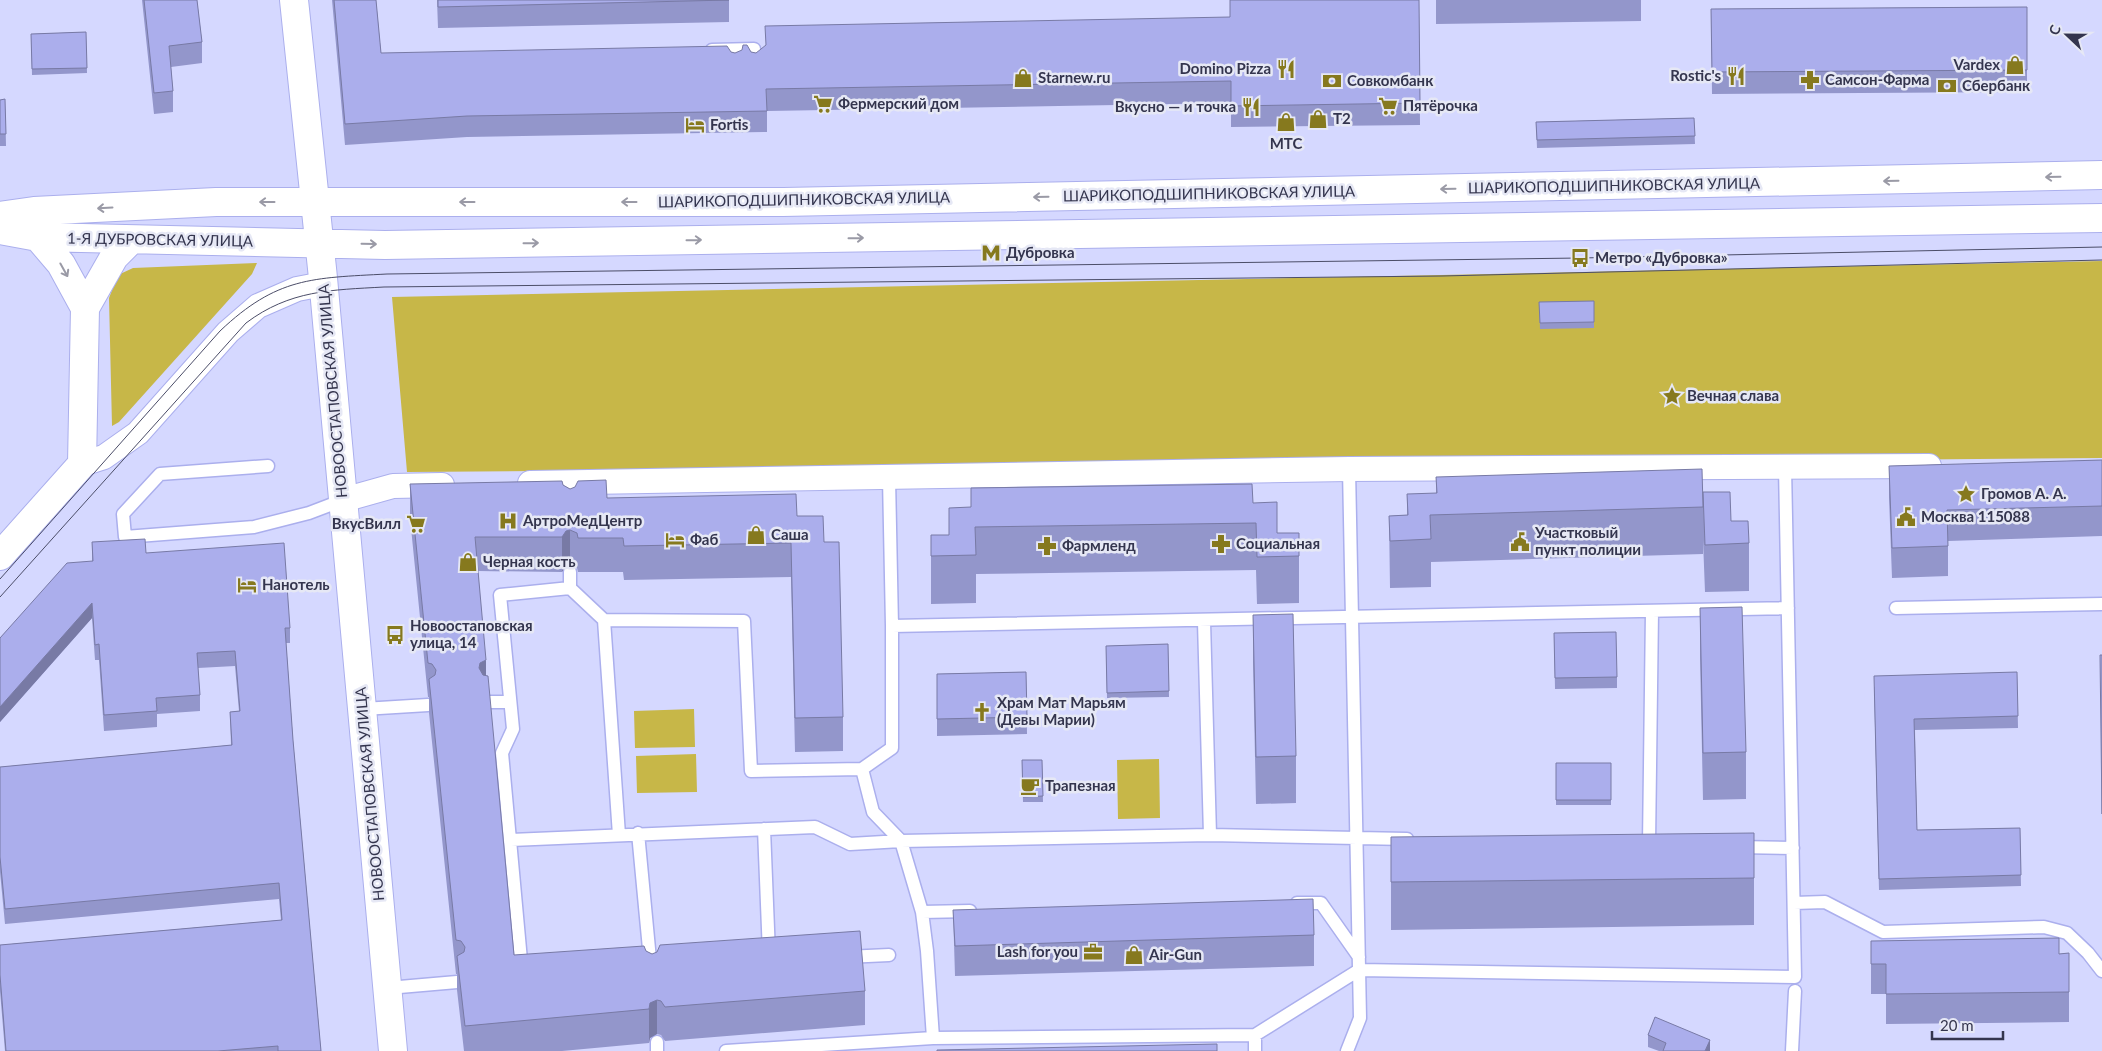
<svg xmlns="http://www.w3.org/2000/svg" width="2102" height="1051" font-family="Lato,sans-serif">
<rect width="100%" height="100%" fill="#d5d8ff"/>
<path fill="#c7b748" d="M2102,261V458L407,472L392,297Z
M257,263L252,274L119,422L112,426L109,298L118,275L133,268Z
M694,709L695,747L635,748L634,711Z
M696,754L697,792L637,793L636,756Z
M1159,759L1160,818L1118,819L1117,760Z"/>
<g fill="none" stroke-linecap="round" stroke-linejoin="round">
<g stroke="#abafed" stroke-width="15">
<path id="lane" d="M712,50L754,49L755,67
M268,466L160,474L123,514L125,537L254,527L309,513L343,500
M889,478L892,626
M570,588V572
M1896,608L2102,604
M604,620L619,835
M1204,622L1210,835
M487,702H510
M363,709L428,705
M764,829L769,954
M638,833L651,970
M511,840L815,827L850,844L901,841
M901,841L873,812L862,769L892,748V626L1788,608
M1649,844L1652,611
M1737,847L1793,848
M1297,903H1321L1359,957
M1794,903L1825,902L1883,932L2044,927L2067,933L2088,953L2102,971
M922,912L970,911
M846,957L889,955
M522,971L502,753L513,729L500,595L570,588L604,620L744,621L751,771L862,769
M388,988L457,982
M1255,1035V1051
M933,1038L1255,1035L1359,970L1795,977L1785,467
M657,1042V1051
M726,1051L933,1038L927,951L922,912L901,841L1210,835L1407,839
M1347,1051L1360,1018L1349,469
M1792,1051L1795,991"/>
</g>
<g stroke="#abafed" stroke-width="26">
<path id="street" d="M82,464L104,457L138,433L228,332L258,306L297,289L323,284
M530,483L1349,469L1929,466
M343,500L393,486L442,485"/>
</g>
<g stroke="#abafed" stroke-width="30">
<path id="secondary" d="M294,0L323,278L393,1051
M0,216L34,211L216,202H783L2102,175
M0,230L38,237L385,245L2102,218
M38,237L61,264L85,308
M0,556L82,464L85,308L114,257L130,241"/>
</g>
<use href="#lane" stroke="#fff" stroke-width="12"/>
<use href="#street" stroke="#fff" stroke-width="24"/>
<use href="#secondary" stroke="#fff" stroke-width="28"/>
<path stroke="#4b4d68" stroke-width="1" d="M0,579L220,331C277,277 312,278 387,274L1580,258L2102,247
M0,597L246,323C290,290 331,290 384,287L1442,276L2102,260"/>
</g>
<path fill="#9396cb" d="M142,0H197L202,42V63L171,67L173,91V112L154,114Z
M332,0H376L381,53L731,52L735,53L751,52L756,53L1230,17L1419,0L1420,125L1231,127V103L767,111V132L467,137L345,145Z
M437,0H729V22L438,28Z
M1436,0H1641V21L1436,24Z
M2027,7V92L1712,94L1711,9Z
M86,32L87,73L32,75L31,34Z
M5,99L6,146H0V100Z
M1694,118L1695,144L1537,148L1536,122Z
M1594,301V328L1540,329L1539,302Z
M2102,460V536L1948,541V576L1892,578L1889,497V466Z
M1436,477L1703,507V554L1431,562V587L1390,588L1389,516L1407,515V494H1436Z
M410,484L563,485L570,489L607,498L797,516L824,542L843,717V751L795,752L791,577L624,580L623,572H578L577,568L570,564L566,565L562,572L478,571L486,676L514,955L646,951L652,954L865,991V1025L665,1041L661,1035L657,1034L650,1038L649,1043L562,1051H464L457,990V974H456L429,713V697H428L410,518Z
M1703,492L1731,521L1749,543V591L1705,592L1703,540Z
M1253,503L1277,533L1299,556V603L1257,604L1256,570L976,574V603L931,604V535H949V508Z
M92,542L146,553L290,628V643H286L293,740L321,1051H5L0,991V945L281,920L279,899L5,924L0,872V767L231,745L230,712L239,711L235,666L198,668L200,695V711L157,714V727L104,731L99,660H95L92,618L0,722V638L92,561Z
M1700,608L1746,752V799L1703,800L1700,656Z
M1253,615L1296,756V803L1256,804L1253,662Z
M1554,633L1617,677V688L1555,689Z
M1168,644L1169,697L1107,698L1106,646Z
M1026,672L1027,734L937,736V674Z
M2017,672L2018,728L1915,730L1917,830L2020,828L2021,886L1879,890L1874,687Z
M1022,760H1042L1043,802H1023Z
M1556,763H1611V805H1556Z
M1391,837L1754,878V925L1391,930Z
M953,910L1314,935V966L955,976Z
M1871,941L2059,954L2069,953V1022L1886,1024V994H1871Z
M1648,1035L1710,1040V1051H1659L1648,1047Z"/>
<path fill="#787aa5" d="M570,530V564L566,565L562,572V537L566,531Z
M92,603V618L0,722V707Z
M486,660V694L479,668L480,663Z
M657,1000V1034L650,1038L649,1043V1009L650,1003Z
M1710,1040V1051H1705Z"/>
<path fill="#abaeec" stroke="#787aa5" d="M144,0H197L202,42L169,46L173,91L154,93Z
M334,0H376L381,53L727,46L731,52L735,53L742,50L743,45H747L751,52L756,53L766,45L765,26L1230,17V0H1419L1420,103L1231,106V81L766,89L767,111L467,116L345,124Z
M438,0H729L438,7Z
M2027,7V70L1712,72L1711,9Z
M86,32L87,68L32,69L31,34Z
M5,99L6,134H0V100Z
M1694,118L1695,136L1537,140L1536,122Z
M1594,301V322L1540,323L1539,302Z
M2102,460V506L1947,510L1948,546L1892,548L1889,466Z
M1702,469L1703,507L1430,515L1431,539L1390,541L1389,516L1408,515L1407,494L1437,493L1436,477Z
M606,480L607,498L796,494L797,516H823L824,542H839L843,717L795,718L791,543L624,546L623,538H578L577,533L570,530L566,531L562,537H475L486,660L480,663L479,668L483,675L488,676L514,955L644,946L646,951L652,954L657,952L660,945L860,931L865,991L665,1007L661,1001L657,1000L650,1003L649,1009L465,1026L457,956L464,952L465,947L461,941L456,940L429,679L435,675L436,670L432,664L428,663L410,484L562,481L563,485L570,489L575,487L578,481Z
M1252,484L1253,503L1277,502V533H1299V556L1257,557L1256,523L975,527L976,555L931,556V535H949V508L971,507V488Z
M1703,492H1730L1731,521H1748L1749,543L1705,545Z
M145,539L146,553L284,543L290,628H285L293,740L321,1051H278V1046L218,1051H6L0,975V945L282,920L279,883L5,909L0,857V767L232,745L230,712L240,711L235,651L197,653L200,695L156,698L157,711L104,715L99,644L95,645L92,603L0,707V638L67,563L93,561L92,542Z
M1742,607L1746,752L1703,753L1700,608Z
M1293,614L1296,756L1256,757L1253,615Z
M1616,632L1617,677L1555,678L1554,633Z
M1168,644L1169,691L1107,693L1106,646Z
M2100,655H2102V814Z
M1026,672L1027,717L937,719V674Z
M2017,672L2018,716L1914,719L1917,830L2020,828L2021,875L1879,879L1874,676Z
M1022,760H1042L1043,796L1023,797Z
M1556,763H1611V800H1556Z
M1754,833V878L1391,882V837Z
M1313,899L1314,935L955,946L953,910Z
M2059,938V954L2069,953V992L1886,994V964H1871V941Z
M1655,1017L1710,1040L1705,1051H1663L1666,1043L1648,1035Z
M1217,1044V1051H937V1050Z"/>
<defs><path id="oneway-shaft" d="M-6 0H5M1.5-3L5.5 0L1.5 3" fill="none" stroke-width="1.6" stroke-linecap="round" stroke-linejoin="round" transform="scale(1.25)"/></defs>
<g stroke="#9a9aa6">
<use href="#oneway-shaft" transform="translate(2053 177) rotate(179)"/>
<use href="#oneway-shaft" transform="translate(1891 181) rotate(179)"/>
<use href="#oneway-shaft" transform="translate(1448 189) rotate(179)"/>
<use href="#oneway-shaft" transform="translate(1041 197) rotate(179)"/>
<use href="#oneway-shaft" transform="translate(267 202) rotate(-180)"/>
<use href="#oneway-shaft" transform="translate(467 202) rotate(180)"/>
<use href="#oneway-shaft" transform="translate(629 202) rotate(180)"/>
<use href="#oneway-shaft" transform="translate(105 208) rotate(177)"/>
<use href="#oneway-shaft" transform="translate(856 238) rotate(-1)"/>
<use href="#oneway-shaft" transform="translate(694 240) rotate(-1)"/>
<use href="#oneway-shaft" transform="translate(531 243) rotate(-1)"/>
<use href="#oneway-shaft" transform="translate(369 244) rotate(1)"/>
<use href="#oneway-shaft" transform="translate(64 270) rotate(61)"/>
</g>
<defs>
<g id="shop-bare" transform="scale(1.5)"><path d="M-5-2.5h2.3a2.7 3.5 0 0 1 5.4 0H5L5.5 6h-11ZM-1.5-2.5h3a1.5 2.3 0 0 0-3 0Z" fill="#86791e" stroke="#e6e8f5" stroke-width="2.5" paint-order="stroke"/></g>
<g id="restaurant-bare" transform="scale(1.5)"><path d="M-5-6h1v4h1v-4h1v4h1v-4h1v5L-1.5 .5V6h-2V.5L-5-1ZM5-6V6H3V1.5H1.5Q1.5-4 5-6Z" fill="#86791e" stroke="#e6e8f5" stroke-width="2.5" paint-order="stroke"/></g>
<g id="pharmacy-bare" transform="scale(1.5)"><path d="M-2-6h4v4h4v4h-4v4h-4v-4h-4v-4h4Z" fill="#86791e" stroke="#e6e8f5" stroke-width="2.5" paint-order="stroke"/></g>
<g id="bank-bare" transform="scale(1.5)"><path d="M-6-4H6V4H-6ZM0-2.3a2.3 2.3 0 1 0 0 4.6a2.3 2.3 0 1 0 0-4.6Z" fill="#86791e" stroke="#e6e8f5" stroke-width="2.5" paint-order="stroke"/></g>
<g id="supermarket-bare" transform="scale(1.5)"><path d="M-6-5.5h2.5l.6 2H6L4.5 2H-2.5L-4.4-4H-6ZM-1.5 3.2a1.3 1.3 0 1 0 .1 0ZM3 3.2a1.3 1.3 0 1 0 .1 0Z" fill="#86791e" stroke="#e6e8f5" stroke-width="2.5" paint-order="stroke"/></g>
<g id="hotel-bare" transform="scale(1.5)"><path d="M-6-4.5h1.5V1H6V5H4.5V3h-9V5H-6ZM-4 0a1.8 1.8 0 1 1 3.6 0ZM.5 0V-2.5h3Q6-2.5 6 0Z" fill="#86791e" stroke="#e6e8f5" stroke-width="2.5" paint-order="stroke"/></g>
<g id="metro-bare" transform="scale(1.5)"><path d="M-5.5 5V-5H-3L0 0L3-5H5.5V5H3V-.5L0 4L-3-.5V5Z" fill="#86791e" stroke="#e6e8f5" stroke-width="2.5" paint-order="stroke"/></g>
<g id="bus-bare" transform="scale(1.5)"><path d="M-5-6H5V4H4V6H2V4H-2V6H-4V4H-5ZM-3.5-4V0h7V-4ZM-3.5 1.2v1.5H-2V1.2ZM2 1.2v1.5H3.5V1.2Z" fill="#86791e" stroke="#e6e8f5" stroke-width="2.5" paint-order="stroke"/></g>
<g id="sight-bare" transform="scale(1.5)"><path d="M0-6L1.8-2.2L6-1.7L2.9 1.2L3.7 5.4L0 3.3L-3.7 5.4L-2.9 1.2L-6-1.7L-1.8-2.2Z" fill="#86791e" stroke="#e6e8f5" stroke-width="2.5" paint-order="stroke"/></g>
<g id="civic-bare" transform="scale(1.5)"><path d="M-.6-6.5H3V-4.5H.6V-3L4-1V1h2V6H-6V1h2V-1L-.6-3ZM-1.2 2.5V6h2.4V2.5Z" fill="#86791e" stroke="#e6e8f5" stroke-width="2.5" paint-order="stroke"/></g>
<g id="hospital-bare" transform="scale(1.5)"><path d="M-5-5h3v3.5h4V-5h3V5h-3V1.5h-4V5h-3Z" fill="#86791e" stroke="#e6e8f5" stroke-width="2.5" paint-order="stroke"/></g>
<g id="church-bare" transform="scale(1.5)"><path d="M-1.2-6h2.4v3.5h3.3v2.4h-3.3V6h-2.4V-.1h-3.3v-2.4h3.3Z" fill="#86791e" stroke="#e6e8f5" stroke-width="2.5" paint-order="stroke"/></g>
<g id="cafe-bare" transform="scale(1.5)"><path d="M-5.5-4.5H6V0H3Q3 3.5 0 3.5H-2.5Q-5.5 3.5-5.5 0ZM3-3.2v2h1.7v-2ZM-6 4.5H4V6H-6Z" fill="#86791e" stroke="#e6e8f5" stroke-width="2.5" paint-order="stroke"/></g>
<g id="office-bare" transform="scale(1.5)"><path d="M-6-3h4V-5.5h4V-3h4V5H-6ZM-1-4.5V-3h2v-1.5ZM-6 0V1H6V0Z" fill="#86791e" stroke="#e6e8f5" stroke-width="2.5" paint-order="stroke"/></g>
</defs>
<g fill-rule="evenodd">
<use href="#shop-bare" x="2015" y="65"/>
<use href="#restaurant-bare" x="1286" y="69"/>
<use href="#restaurant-bare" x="1736" y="76"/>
<use href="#shop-bare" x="1023" y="78"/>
<use href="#pharmacy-bare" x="1810" y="80"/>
<use href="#bank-bare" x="1332" y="81"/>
<use href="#bank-bare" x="1947" y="86"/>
<use href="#supermarket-bare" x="823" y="104"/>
<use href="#supermarket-bare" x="1388" y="106"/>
<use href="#restaurant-bare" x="1251" y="107"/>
<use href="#shop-bare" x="1318" y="119"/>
<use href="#shop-bare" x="1286" y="122"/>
<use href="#hotel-bare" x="695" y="125"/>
<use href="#metro-bare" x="991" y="253"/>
<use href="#bus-bare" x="1580" y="258"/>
<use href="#sight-bare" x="1672" y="396"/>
<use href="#sight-bare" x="1966" y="494"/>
<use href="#civic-bare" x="1906" y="517"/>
<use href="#hospital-bare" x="508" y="521"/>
<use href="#supermarket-bare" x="416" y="524"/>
<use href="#shop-bare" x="756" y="535"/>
<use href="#hotel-bare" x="675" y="540"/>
<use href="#civic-bare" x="1520" y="542"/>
<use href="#pharmacy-bare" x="1221" y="544"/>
<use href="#pharmacy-bare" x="1047" y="546"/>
<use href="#shop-bare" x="468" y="562"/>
<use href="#hotel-bare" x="247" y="585"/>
<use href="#bus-bare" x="395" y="635"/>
<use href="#church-bare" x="982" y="712"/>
<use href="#cafe-bare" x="1030" y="786"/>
<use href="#office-bare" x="1093" y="952"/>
<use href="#shop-bare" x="1134" y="955"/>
</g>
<g text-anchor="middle" stroke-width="5" stroke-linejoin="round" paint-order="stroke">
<g font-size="15" font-weight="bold" fill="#34354e" stroke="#e6e8f5" text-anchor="start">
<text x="2000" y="70" text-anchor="end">Vardex</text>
<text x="1271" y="74" text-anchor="end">Domino Pizza</text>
<text x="1721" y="81" text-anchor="end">Rostic's</text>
<text x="1038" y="83">Starnew.ru</text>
<text x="1825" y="85">Самсон-Фарма</text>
<text x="1347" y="86">Совкомбанк</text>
<text x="1962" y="91">Сбербанк</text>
<text x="838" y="109">Фермерский дом</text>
<text x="1403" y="111">Пятёрочка</text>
<text x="1236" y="112" text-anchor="end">Вкусно — и точка</text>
<text x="1333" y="124">T2</text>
<text x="710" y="130">Fortis</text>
<text x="1286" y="149" text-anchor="middle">МТС</text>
<text x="1006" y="258">Дубровка</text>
<text x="1595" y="263">Метро «Дубровка»</text>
<text x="1687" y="401">Вечная слава</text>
<text x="1981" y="499">Громов А. А.</text>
<text x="1921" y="522">Москва 115088</text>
<text x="523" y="526">АртроМедЦентр</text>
<text x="401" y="529" text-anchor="end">ВкусВилл</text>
<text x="1535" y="538">Участковый<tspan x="1535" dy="17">пункт полиции</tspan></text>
<text x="771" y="540">Саша</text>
<text x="690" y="545">Фаб</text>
<text x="1236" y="549">Социальная</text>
<text x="1062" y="551">Фармленд</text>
<text x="483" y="567">Черная кость</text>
<text x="262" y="590">Нанотель</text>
<text x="410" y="631">Новоостаповская<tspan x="410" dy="17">улица, 14</tspan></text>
<text x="997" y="708">Храм Мат Марьям<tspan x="997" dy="17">(Девы Марии)</tspan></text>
<text x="1045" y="791">Трапезная</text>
<text x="1078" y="957" text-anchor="end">Lash for you</text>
<text x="1149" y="960">Air-Gun</text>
</g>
<g font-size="15" fill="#34354e" stroke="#e6e8f5">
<text transform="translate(1614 186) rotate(-1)" y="5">ШАРИКОПОДШИПНИКОВСКАЯ УЛИЦА</text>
<text transform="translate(1209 194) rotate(-1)" y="5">ШАРИКОПОДШИПНИКОВСКАЯ УЛИЦА</text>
<text transform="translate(804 200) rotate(-1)" y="5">ШАРИКОПОДШИПНИКОВСКАЯ УЛИЦА</text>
<text transform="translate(160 240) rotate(1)" y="5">1-Я ДУБРОВСКАЯ УЛИЦА</text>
<text transform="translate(333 391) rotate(-95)" y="5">НОВООСТАПОВСКАЯ УЛИЦА</text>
<text transform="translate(370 794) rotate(-95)" y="5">НОВООСТАПОВСКАЯ УЛИЦА</text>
</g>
</g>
<g transform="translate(2067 35) rotate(292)" stroke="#e6e8f5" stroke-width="4" paint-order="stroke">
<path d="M0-4L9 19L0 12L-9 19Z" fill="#34354e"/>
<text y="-8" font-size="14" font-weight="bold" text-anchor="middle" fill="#34354e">С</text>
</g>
<path d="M1932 1031v8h71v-8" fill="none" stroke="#34354e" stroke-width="2.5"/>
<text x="1940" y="1031" font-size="15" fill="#34354e" stroke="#e6e8f5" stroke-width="4" paint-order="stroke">20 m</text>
</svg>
